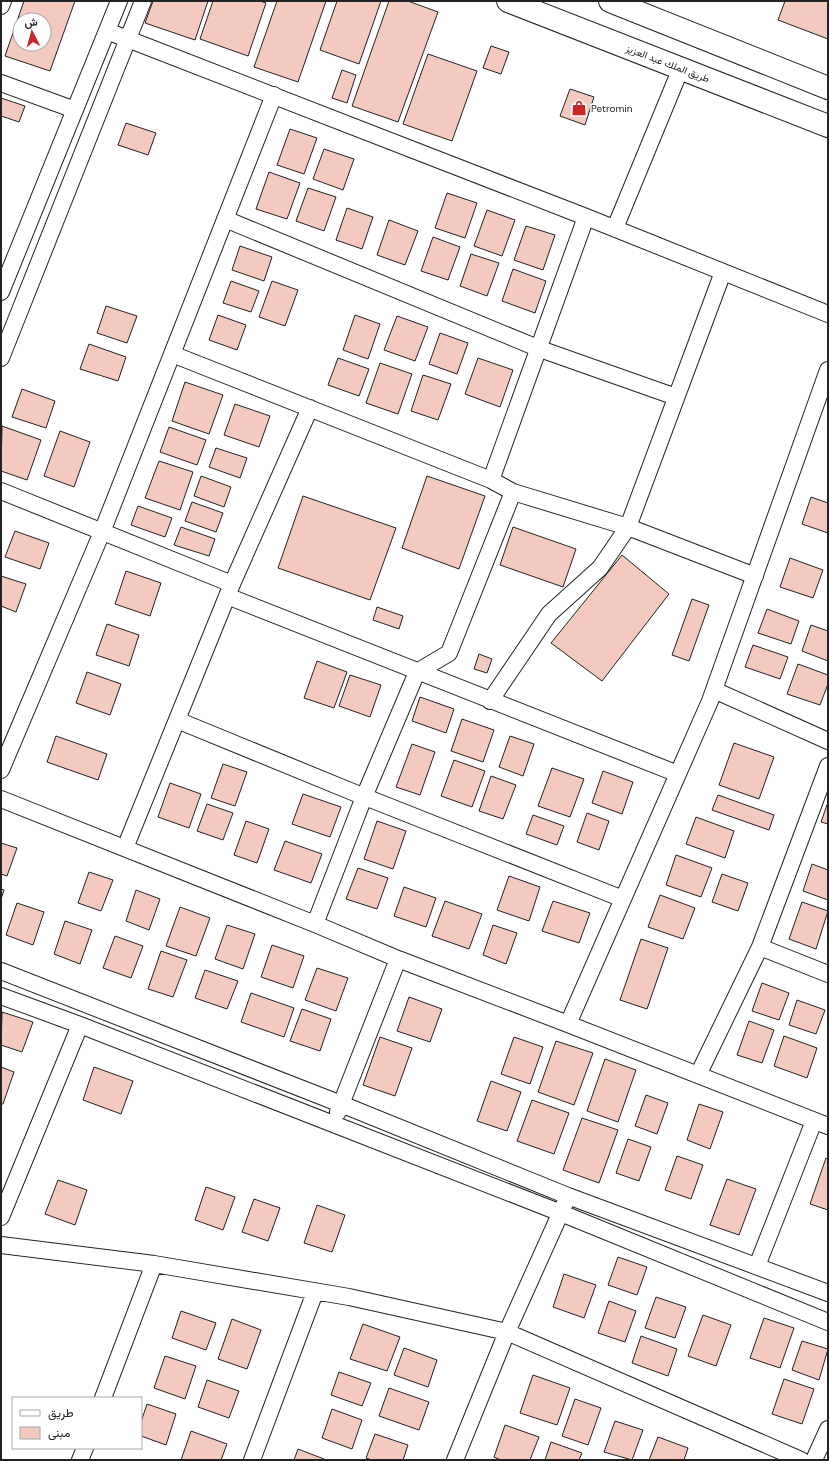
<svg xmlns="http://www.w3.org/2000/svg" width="829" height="1461" font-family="'DM Sans',Vazirmatn,sans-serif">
<rect width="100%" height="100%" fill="#fff"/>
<path fill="#f3c9c0" stroke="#222" fill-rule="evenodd" d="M24,1H75L50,71L5,56ZM20,20H44V44H20Z
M153,1H208L195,40L145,23Z
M213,1H260L266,3L248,56L200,39Z
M277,1H326L298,82L254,67Z
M337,1H381L359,64L320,50Z
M389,1H408L438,12L398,122L352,106Z
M785,1H828V39L778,20Z
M491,46L509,52L501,74L483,68Z
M428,54L477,71L452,141L403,124Z
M342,70L356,75L347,103L332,98Z
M570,89L594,97L585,125L560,116Z
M1,98L25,106L19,122L1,116Z
M126,123L156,133L148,155L118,145Z
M290,129L317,138L304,174L277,165Z
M324,149L354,159L343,190L313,179Z
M269,172L300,183L287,219L256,209Z
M308,188L336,197L324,231L296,221Z
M447,193L477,203L465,238L435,228Z
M347,208L373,217L362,249L336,240Z
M487,210L515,220L502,256L474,246Z
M389,220L418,231L405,265L377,255Z
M526,226L555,235L543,270L514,260Z
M433,237L460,247L448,280L421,271Z
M240,246L272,257L264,281L232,270Z
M471,254L499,263L487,296L460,286Z
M513,269L546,281L535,313L502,301Z
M231,281L259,291L251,312L223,303Z
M272,281L298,290L285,326L259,317Z
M106,306L137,316L127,343L97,333Z
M218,315L246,325L237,350L209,340Z
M355,315L380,324L368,359L343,350Z
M397,316L428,327L415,361L384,350Z
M440,333L468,343L457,374L429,364Z
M89,344L126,357L118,381L80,369Z
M338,358L369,369L359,396L328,385Z
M478,358L513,370L500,407L465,394Z
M380,363L412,374L398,414L366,403Z
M423,375L451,384L438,420L411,411Z
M185,382L223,395L209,434L172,421Z
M22,389L55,401L46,428L12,417Z
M235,404L270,416L259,447L224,435Z
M2,426L41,440L27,480L1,471Z
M169,427L206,440L197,465L160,452Z
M60,431L90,442L74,487L44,476Z
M216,448L247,458L240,478L209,467Z
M159,461L193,472L180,510L145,498Z
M201,476L231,487L224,507L194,496Z
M427,476L485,496L459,569L402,548Z
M303,496L396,528L370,600L278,568Z
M811,497L828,503V533L802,524Z
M192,502L223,513L216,532L185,521Z
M138,506L172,518L165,537L131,525Z
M181,527L215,539L209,556L174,545Z
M513,527L576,549L563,587L500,565Z
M15,531L49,543L40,569L5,557Z
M622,555L669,594L602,681L551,643Z
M790,558L823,570L813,598L780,587Z
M126,571L161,583L150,616L115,604Z
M1,576L26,584L16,612L1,606Z
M692,599L709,605L689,661L672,655Z
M377,607L403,616L399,629L373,620Z
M767,609L799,621L791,644L758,633Z
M107,624L139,635L129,666L96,655Z
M811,625L828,631V661L802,651Z
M753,645L788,657L780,679L745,667Z
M479,654L492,659L487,673L474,669Z
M317,661L347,672L334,708L304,698Z
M798,664L828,675V684L820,705L787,694Z
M87,672L121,684L110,715L76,703Z
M350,675L381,685L370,717L339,706Z
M420,697L454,709L446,733L412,721Z
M462,719L494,730L483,762L451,751Z
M56,736L107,754L98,780L47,762Z
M510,736L534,744L523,776L499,767Z
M734,743L774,757L759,799L719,785Z
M412,744L435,752L420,795L396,787Z
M454,760L485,771L472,807L441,796Z
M223,764L247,772L235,806L211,798Z
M552,768L584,779L570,817L538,806Z
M603,771L633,782L622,814L592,803Z
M491,776L516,785L503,819L479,811Z
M170,783L201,794L189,828L158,817Z
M303,794L341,807L330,837L292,824Z
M718,795L774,815L769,830L712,810Z
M828,802V824L821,822Z
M207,804L233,813L223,840L197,831Z
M587,813L609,821L599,850L577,842Z
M533,815L564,826L557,845L526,834Z
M696,817L734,831L725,858L686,844Z
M246,821L269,829L257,863L234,855Z
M377,821L406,831L393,869L364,859Z
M285,841L322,854L311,883L274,870Z
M1,843L17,848L7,876L1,874Z
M676,855L712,868L701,897L666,885Z
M812,864L828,870V900L803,891Z
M358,868L388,878L377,909L346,899Z
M89,872L113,880L101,911L78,903Z
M722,874L748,883L738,911L712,902Z
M509,876L540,887L529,921L497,910Z
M404,887L436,898L426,927L394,916Z
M1,889L4,890L1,899Z
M136,890L160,899L149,930L126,921Z
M660,895L695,908L683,939L648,927Z
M445,901L482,914L469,949L432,936Z
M553,901L590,913L579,943L542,931Z
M802,902L828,911L816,949L789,939Z
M17,903L44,912L33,945L6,935Z
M180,907L210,918L196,956L166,946Z
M65,921L92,930L80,964L54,954Z
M227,925L255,934L243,969L215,959Z
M493,925L517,933L506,964L483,955Z
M115,936L143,946L131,978L103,968Z
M641,939L668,948L647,1009L620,1000Z
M272,945L304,956L293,988L261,977Z
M161,951L187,960L173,997L148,989Z
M317,968L348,978L336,1011L305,1000Z
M205,970L238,981L227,1009L195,998Z
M762,983L789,993L779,1020L752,1011Z
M251,993L294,1008L284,1037L241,1022Z
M409,997L442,1009L430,1042L397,1031Z
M797,1000L825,1010L816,1034L789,1025Z
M302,1009L331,1019L320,1051L290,1041Z
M2,1012L33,1022L22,1052L1,1045Z
M749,1021L774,1030L762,1063L737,1055Z
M784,1036L817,1048L807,1078L774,1066Z
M380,1037L412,1048L395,1096L363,1085Z
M514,1037L543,1047L530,1084L501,1074Z
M556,1041L593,1053L574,1105L538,1092Z
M605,1059L636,1070L618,1122L587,1111Z
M1,1067L14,1072L3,1104H1Z
M94,1067L133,1081L121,1114L83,1100Z
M491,1081L521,1092L507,1131L477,1121Z
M646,1095L668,1103L657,1134L635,1126Z
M532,1100L569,1113L554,1154L517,1141Z
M699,1104L723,1112L710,1149L687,1140Z
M582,1118L618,1130L599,1183L563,1170Z
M628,1139L651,1147L639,1181L616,1173Z
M677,1156L703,1165L691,1199L665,1190Z
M826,1158L828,1159V1210L810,1204Z
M727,1179L756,1189L739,1235L710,1225Z
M58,1180L87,1190L75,1225L45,1214Z
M206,1187L235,1197L223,1230L195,1220Z
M254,1199L280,1208L268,1241L242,1232Z
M317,1205L345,1215L332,1252L304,1243Z
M618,1257L647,1267L637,1295L608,1285Z
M564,1274L596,1285L584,1318L553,1307Z
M656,1297L686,1307L675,1338L645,1328Z
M609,1301L636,1311L625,1342L598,1333Z
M181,1311L216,1323L206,1350L172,1338Z
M703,1315L731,1325L716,1366L688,1356Z
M764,1318L794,1328L780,1368L750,1358Z
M232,1319L261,1330L247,1369L218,1359Z
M363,1324L400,1337L387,1371L350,1359Z
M641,1336L677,1349L668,1376L632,1363Z
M802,1341L828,1349L819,1380L792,1370Z
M404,1348L437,1360L428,1387L394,1375Z
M165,1356L196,1366L185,1399L154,1388Z
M339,1372L371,1383L362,1406L331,1395Z
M533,1375L570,1388L557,1425L520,1413Z
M784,1379L814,1389L802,1424L772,1414Z
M207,1380L239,1391L229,1418L198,1407Z
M389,1388L429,1402L419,1430L379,1416Z
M575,1399L601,1408L588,1445L562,1436Z
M147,1404L176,1414L166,1445L141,1436V1422Z
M332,1409L362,1420L352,1449L322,1438Z
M615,1421L643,1430L632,1460L604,1452Z
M505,1425L539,1437L530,1460H501L494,1457Z
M191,1431L227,1444L221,1460H181Z
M375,1434L408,1445L403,1460H372L366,1458Z
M658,1437L688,1448L684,1460H649Z
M551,1442L582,1453L579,1460H545Z
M298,1449L324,1459V1460H294Z"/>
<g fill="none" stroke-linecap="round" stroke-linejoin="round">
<g stroke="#222" stroke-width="18">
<path id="minor" d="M1,6L3,1
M107,31L586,217L828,314
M1,83L75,110
M225,219L540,349L676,397
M615,228L681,68
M1,292L119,1
M172,354L491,480L513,492L628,527L755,576
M1,358L143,1
M491,480L586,217
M1,491L232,584
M227,596L678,774
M714,690L828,741
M490,701L549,614L600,568L628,527L723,272
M177,720L355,793L623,899
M1,770L102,532L274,95
M1,799L315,924L398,959L568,1024L828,1126
M125,848L232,584L310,408
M315,924L364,797L417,672L449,653L513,492
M760,947L828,974
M1,971L341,1104L568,1196L828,1293
M1,996L80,1025L561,1213L828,1322
M568,1024L710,701L828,370
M698,1075L760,947L828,766
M338,1112L398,959
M1,1217L80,1025
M1,1245L154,1264L349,1297L507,1332L801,1460
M757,1266L814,1121
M103,1398L154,1264
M80,1460L85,1448
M252,1460L315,1292
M455,1460L507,1332L565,1203
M814,1460L828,1429"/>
</g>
<g stroke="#222" stroke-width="24">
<path id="highway" d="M508,1L828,126
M610,1L828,88"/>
</g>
<use href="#minor" stroke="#fff" stroke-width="16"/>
<use href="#highway" stroke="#fff" stroke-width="22"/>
</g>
<defs>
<g id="shop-bare" transform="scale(1.2)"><path d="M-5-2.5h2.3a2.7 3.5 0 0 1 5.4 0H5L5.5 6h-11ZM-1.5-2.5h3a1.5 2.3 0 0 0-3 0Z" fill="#c62828" stroke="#fff" stroke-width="2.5" paint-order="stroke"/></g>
</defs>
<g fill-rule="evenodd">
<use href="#shop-bare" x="579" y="108"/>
</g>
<g text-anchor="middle" stroke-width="3" stroke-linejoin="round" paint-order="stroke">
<g font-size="10" fill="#222" stroke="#fff">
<text transform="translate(668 63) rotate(21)" y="4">طريق الملك عبد العزيز</text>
</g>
<g font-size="10" fill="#222" stroke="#fff" text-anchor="start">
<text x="591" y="112">Petromin</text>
</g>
</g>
<rect width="829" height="1461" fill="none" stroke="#222222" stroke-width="4"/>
<rect x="12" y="1397" width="130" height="52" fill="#ffffff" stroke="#a7a7a7"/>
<rect x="20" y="1410" width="20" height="6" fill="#ffffff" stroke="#a7a7a7"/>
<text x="48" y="1417" font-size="12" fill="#222222">طريق</text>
<rect x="20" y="1427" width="20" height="12" fill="#f3c9c0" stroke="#a7a7a7"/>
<text x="48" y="1437" font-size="12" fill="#222222">مبنى</text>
<g transform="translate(32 32) rotate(354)"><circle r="19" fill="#ffffff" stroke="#a7a7a7"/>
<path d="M0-3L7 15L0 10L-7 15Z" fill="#c62828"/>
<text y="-6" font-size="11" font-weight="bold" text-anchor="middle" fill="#222222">ش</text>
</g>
</svg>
